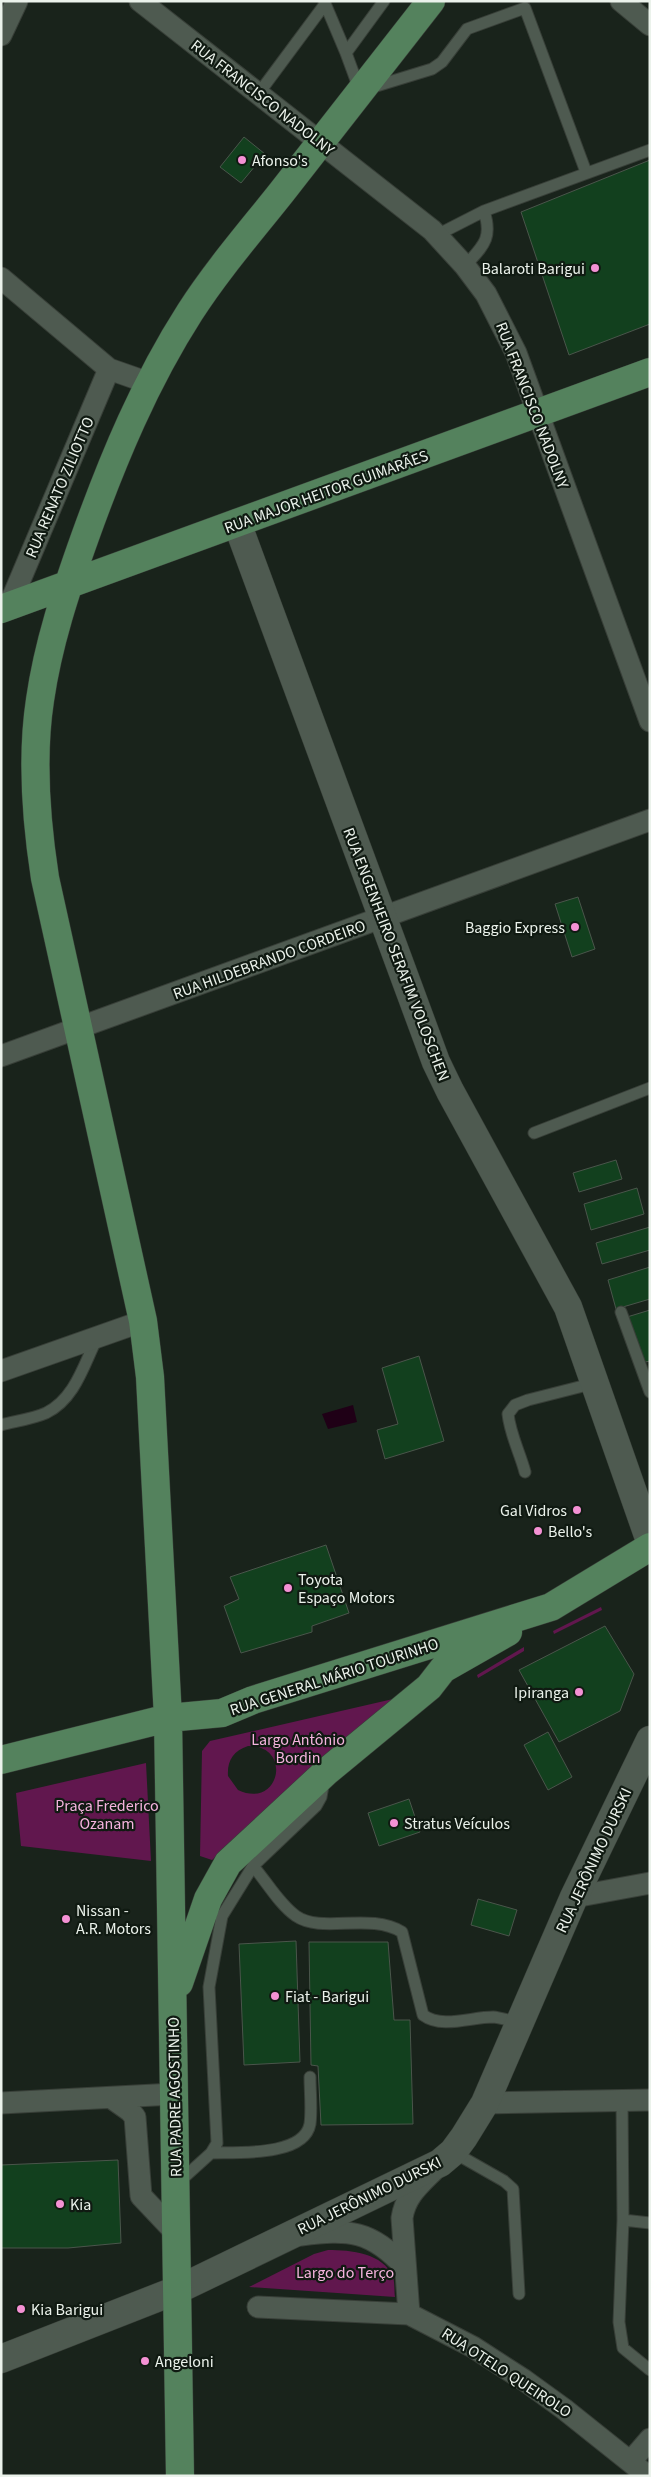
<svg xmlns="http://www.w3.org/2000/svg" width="651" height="2477" font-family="'Source Sans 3',sans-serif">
<rect width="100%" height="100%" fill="#19231b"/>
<path fill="#61174e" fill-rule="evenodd" d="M601,1607L602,1610L554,1634L553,1631Z
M524,1647V1651L478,1678L477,1675Z
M393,1699L212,1860L200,1856L202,1751L210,1741ZM248,1746C293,1745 280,1810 238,1790L228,1776C227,1761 233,1751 248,1746Z
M146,1763L151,1861L21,1846L16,1793Z
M328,2250C351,2250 383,2253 393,2277C395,2283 394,2291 395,2297L249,2287L314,2254Z"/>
<path fill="#1f0016" d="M353,1405L357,1422L328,1429L322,1414Z"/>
<path fill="#12401e" stroke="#4a554b" d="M244,137L265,154L241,183L220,167Z
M650,160V324L569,355L521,212Z
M578,897L595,949L572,957L555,904Z
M616,1160L622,1179L579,1192L573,1173Z
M637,1188L644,1214L591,1230L584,1204Z
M650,1227V1250L602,1264L596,1243Z
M650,1267V1299L616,1309L608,1280Z
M650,1310V1361L641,1363L627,1317Z
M419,1356L444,1441L385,1459L377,1430L398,1424L382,1368Z
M326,1545L349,1613L312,1626V1632L241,1653L224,1606L239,1599L230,1577Z
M605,1626L634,1674L620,1711L559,1742L519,1670Z
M548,1732L572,1777L548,1790L524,1745Z
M409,1799L420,1832L379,1846L368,1813Z
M478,1899L517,1910L509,1936L471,1925Z
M296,1941L300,2062L244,2065L239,1944Z
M309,1942H388L394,2020H410L413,2124L321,2125L318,2066L311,2065Z
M118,2160L121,2243L68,2248H1V2165Z"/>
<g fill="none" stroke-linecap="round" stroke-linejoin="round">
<g stroke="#383f38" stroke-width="13">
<path id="service" d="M324,1L346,53
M384,1L346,53L360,91L432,69L442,62L467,29L525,8L586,172
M259,93L325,4
M437,235L484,211L650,150
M465,266C483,246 493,239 484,211
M534,1133L650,1088
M621,1312L650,1392
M1,1425C16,1421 32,1419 46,1413C75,1399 84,1364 97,1338
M525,1472C520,1453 510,1434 508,1414L515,1405L528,1400L595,1383
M253,1866C267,1882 279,1904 296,1916C322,1934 370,1912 402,1932L423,2015C442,2029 471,2017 493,2017C502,2018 511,2021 520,2022
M622,2100L623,2220L619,2322L623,2348L650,2370
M453,2152L504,2181L513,2189L519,2294
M211,2153C236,2152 304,2157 310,2124C312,2109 310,2092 310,2077
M179,2182L211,2153L217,2143L209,1987L222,1916L253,1866L316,1806L321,1797L324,1780
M623,2220L650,2223"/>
</g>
<g stroke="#383f38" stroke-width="23">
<path id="minor" d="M140,1L432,230L465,266L486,294L516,353L650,721
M621,1L650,25
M1,35L17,1
M1,278L109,369L149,383
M9,606L109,369
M1,1056L650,820
M1,1371L143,1321
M574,1897L650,1883
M113,2099L130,2111L135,2117L141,2196L176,2233
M1,2103L174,2094
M485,2103L650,2100
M301,2235C349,2229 371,2230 405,2267
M258,2307L409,2314L473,2347L524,2380L564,2409L648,2476
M409,2314L402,2218C405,2197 418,2186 433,2171
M631,2461L650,2439"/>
</g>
<g stroke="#383f38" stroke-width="29">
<path id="tertiary" d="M237,523L436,1062L450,1091L568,1307L650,1541
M1,2359L177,2290L440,2163L453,2152L464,2137L485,2103L574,1897L650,1740"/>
</g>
<g stroke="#383f38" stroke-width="29">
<path id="primary" d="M1,609L650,372
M1,1760L168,1718L222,1713L253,1700L551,1607L650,1547
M179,1983L208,1899L228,1863L326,1772L429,1687L443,1669L508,1632
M180,2476L168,1718L150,1377L143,1321L45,878C36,820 31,759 40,700C48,644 66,590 85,537C113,459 145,382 190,312C217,270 250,232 281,193C331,129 381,65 431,1"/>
</g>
<use href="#service" stroke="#4e5a50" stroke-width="11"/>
<use href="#minor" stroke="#4e5a50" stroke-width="21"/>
<use href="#tertiary" stroke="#4e5a50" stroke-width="28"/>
<use href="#primary" stroke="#54825d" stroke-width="28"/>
</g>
<g fill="#f491d4" stroke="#101a12" stroke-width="2">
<circle cx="242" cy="160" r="5"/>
<circle cx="595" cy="268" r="5"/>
<circle cx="575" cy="927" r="5"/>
<circle cx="577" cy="1510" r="5"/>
<circle cx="538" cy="1531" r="5"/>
<circle cx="288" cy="1588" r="5"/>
<circle cx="579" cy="1692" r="5"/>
<circle cx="394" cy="1823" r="5"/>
<circle cx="66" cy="1919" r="5"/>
<circle cx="275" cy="1996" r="5"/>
<circle cx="60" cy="2204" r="5"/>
<circle cx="21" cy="2309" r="5"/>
<circle cx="145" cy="2361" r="5"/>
</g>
<g text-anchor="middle" stroke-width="4.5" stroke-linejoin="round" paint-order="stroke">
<g font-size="16" fill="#ebf2eb" stroke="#101a12">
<text transform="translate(263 97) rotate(38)" y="6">RUA FRANCISCO NADOLNY</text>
<text transform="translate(533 405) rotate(69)" y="6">RUA FRANCISCO NADOLNY</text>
<text transform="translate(59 487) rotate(-67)" y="6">RUA RENATO ZILIOTTO</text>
<text transform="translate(326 491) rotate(-20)" y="6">RUA MAJOR HEITOR GUIMARÃES</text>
<text transform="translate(397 954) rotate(69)" y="6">RUA ENGENHEIRO SERAFIM VOLOSCHEN</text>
<text transform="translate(269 959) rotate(-20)" y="6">RUA HILDEBRANDO CORDEIRO</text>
<text transform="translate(334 1676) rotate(-18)" y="6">RUA GENERAL MÁRIO TOURINHO</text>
<text transform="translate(593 1860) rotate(-65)" y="6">RUA JERÔNIMO DURSKI</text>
<text transform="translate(174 2097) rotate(-91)" y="6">RUA PADRE AGOSTINHO</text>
<text transform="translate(369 2195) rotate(-26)" y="6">RUA JERÔNIMO DURSKI</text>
<text transform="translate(507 2372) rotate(33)" y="6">RUA OTELO QUEIROLO</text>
</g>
<g font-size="16" fill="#ebf2eb" stroke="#101a12" text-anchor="start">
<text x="252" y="166">Afonso's</text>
<text x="585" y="274" text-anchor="end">Balaroti Barigui</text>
<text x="565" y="933" text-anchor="end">Baggio Express</text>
<text x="567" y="1516" text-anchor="end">Gal Vidros</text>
<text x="548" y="1537">Bello's</text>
<text x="298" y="1585">Toyota<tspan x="298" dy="18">Espaço Motors</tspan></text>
<text x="569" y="1698" text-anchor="end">Ipiranga</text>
<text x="404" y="1829">Stratus Veículos</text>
<text x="76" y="1916">Nissan -<tspan x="76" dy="18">A.R. Motors</tspan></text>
<text x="285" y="2002">Fiat - Barigui</text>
<text x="70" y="2210">Kia</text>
<text x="31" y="2315">Kia Barigui</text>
<text x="155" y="2367">Angeloni</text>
</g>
<g font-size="16" fill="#f5b3de" stroke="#101a12">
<text x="298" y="1745">Largo Antônio<tspan x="298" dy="18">Bordin</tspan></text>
<text x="107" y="1811">Praça Frederico<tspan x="107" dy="18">Ozanam</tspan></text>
<text x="345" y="2278">Largo do Terço</text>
</g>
</g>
<rect width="651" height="2477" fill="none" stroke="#ebf2eb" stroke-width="5"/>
</svg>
